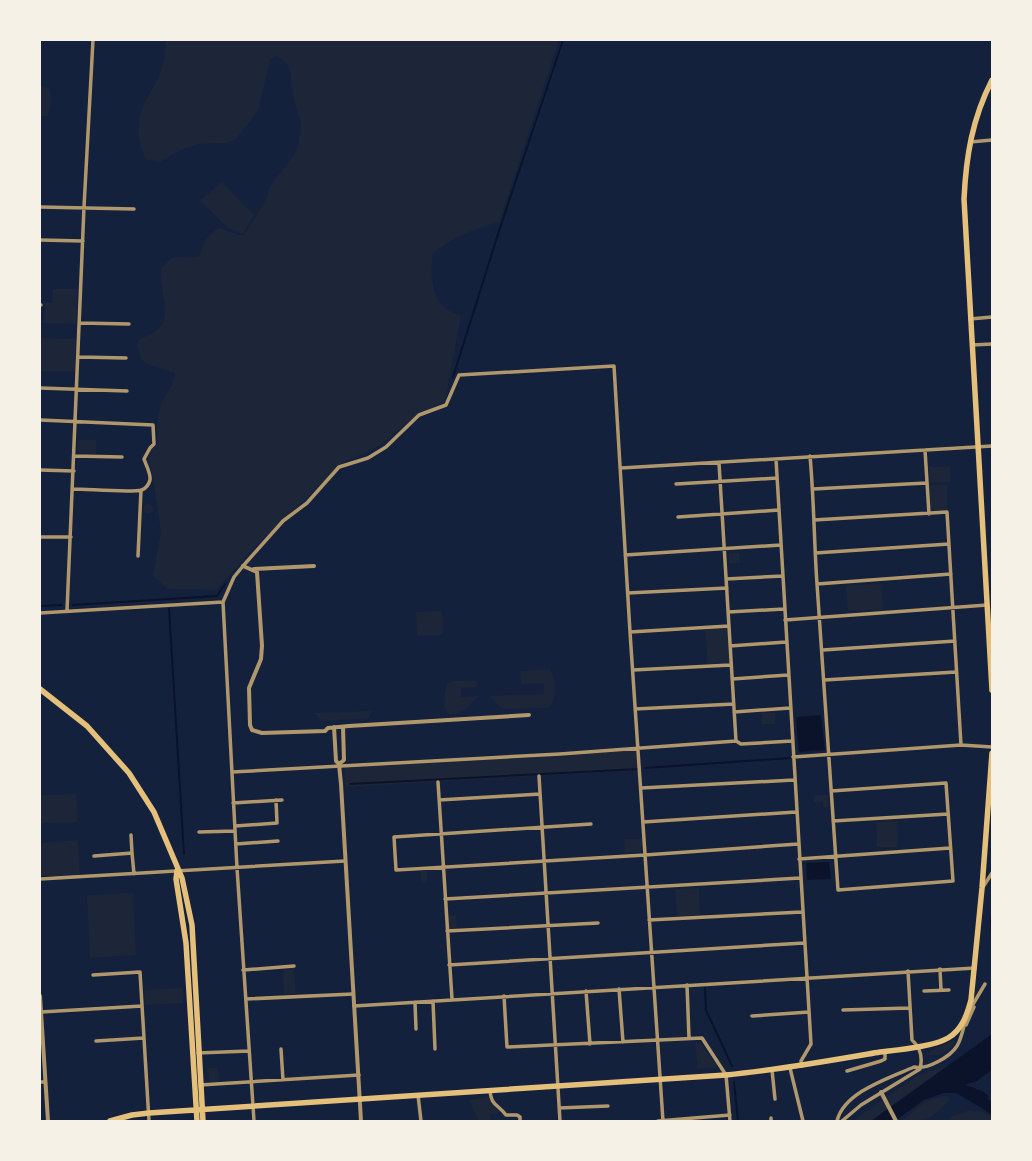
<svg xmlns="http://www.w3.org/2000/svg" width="1032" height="1161" font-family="'Source Sans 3',sans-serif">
<rect width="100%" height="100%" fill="#14213d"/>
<path fill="#1d2539" d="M166,40H559L499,222C476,228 451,237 433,254C430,271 431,298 446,309C451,312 456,314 461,316L445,401L412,419L379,446L340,464L308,497L287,515L255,547L216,590L168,589L153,576L161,532L154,484L149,460L150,451L158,443C158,431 156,419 160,408C164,395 174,386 175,373L147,364L141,359L137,344L139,340C145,336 153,333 158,329C174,315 158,288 161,268C164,265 168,261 171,259C181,255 190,260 200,256C203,243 207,235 219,228C228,230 235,236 244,235L266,200L269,188L298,149L301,124L292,93L291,74L288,65L278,56H274L270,60L258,111L235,140L227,143L199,144L183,149L158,163L146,159C138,144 136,126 142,109C145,99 153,89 158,79C164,66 165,54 166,40Z
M40,86L50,89L51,103L48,116H40Z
M222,182L254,215L243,234L228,228L200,201Z
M53,289H77L76,324L44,323L45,303H52Z
M40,338L76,339L75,371H40Z
M78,440H96V454L80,453L77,450Z
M950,466L951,482L930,483L929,467Z
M930,485H947V510H935L930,508Z
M143 509a5 5 0 1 1 10 0a5 5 0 1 1-10 0Z
M731,553H739L740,563H729V555Z
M881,584L883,609L848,611L846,586Z
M442,611L443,635L417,636L416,612Z
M729,626L731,665L708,667L705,628Z
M550,669C557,678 557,701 548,708L502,709L489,696L544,694V683L521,684L520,671Z
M454,681H477V687L461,688V697L479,696C469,705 463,716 448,714C442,706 444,694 447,684Z
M373,711L368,718L322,721L314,713Z
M762,713H775V724H762Z
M639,748L640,770L345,787L344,767Z
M76,794L78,822L40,823V795Z
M814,795H828V807H823V802H814Z
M897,821L898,847H877L876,822Z
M624,839H642V849L639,852L625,853Z
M78,840L80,876L40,879V843Z
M421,871H427V882H421Z
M699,888L700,915L677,916L675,889Z
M133,893L136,955L90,958L87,895Z
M456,915L457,929H449L448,916Z
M294,968L296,994L284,995L283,969Z
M183,988V1003L145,1005L144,990Z
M952,1041L954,1040L955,1043C947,1052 942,1056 929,1055V1052Z
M695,1042L703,1045L706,1052L717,1064L715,1068L698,1069Z
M949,1065L871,1121H853L918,1075Z
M208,1068H218L219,1082H211L209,1080Z
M944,1096L948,1097L950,1100C933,1116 930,1121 906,1121L904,1119L925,1102Z
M488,1097L499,1112L490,1115L491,1121H479L469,1100Z
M970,1110L983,1112L992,1117V1121H947L954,1116Z"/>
<path fill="#0b132b" d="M821,715L825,750L799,752L796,717Z
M829,862L831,879L807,880L806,863Z
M992,909V958L990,920Z
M992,1034V1070L977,1081L965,1085L982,1091L989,1096L980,1107L956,1093H944L924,1100L895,1121H871Z"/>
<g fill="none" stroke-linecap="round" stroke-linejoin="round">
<path stroke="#0b132b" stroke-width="2" d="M453,377L500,228L563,40
M73,605L217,596L225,584
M40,606L62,605
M169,609L184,854
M645,768L790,758
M350,784L639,769
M40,877H53
M705,988L706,1010L732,1066
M734,1082L738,1121"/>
<path stroke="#0b132b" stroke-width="11" d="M972,1093L992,1109"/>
<path stroke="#b1986c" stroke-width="3.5" d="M970,142L992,140
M40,207L134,209
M40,240L83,241
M40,305H41
M970,319L992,317
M80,323L129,324
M972,345L992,344
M79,357L126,358
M40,388L127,391
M40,420L153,425L154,444L150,448L144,459C146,465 151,474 150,480C149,484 146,488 142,490C130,493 88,489 73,489
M925,450L929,514
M74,456L122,457
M810,456C814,499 814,541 817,584C824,686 831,788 838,890L953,881L946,783L831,791
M776,459L811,1044L801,1061L802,1066
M621,468L992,446
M40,470L74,471
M676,484L777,478
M813,489L926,483
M678,517L779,510
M814,520L947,512L961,745
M40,537H71
M815,553L949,544
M625,555L781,545
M138,556L141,490
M726,579L783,576
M817,584L951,574
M628,593L727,588
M67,611L84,207L93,40
M728,612L784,609
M40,613L223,602
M785,620L987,605
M630,632L729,626
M730,646L786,642
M823,650L955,641
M633,670L731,665
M732,679L788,675
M824,680L956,672
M635,709L734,704
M734,712L790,708
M736,741L741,744L792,741
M793,757L961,745L992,747
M232,772L560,754L736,741L719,463
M539,776L560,1121
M438,782L452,999
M641,788L794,780
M439,800L540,794
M233,803L282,800
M833,821L948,814
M643,822L796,812
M591,824L394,837L396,870L645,855L798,844
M235,826L277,823L276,800
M199,832L235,831
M131,835L132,853
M236,844L278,841
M94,856L132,853L134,874
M799,859L950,848
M40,879L345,861
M983,887L992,873
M445,899L800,878
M649,920L802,912
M447,931L598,923
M449,965L804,943
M940,969L941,990
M243,970L294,966
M93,975L140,972L149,1121
M687,985L689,1038
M619,989L623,1042
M586,991L590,1044
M924,991L949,990
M504,996L507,1047L702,1038L726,1075L730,1121
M246,999L353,994
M433,1001L435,1049
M415,1002L416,1029
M354,1006L975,968
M843,1010L909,1008
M969,1011L985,984
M41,1012L142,1006
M752,1016L809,1012
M966,1025L974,1007
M96,1041L144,1038
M281,1049L283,1080
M198,1053L249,1051
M790,1068L803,1121
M772,1070L775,1099
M847,1071L881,1061L885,1059V1052
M40,1082H45
M200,1085L359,1075
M490,1090C491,1106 498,1104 506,1115H517L520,1117V1121
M418,1095L421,1121
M559,1108L608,1106
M771,1118V1121
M254,1121L237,868L223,602L234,577L243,566L283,521L307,503L339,467L368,458L386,447L419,415L446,405L459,375L614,366L630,632L663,1121
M658,1121L730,1115
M837,1121C844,1092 889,1078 914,1067C927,1070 950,1057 957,1046C961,1040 963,1030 965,1022
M842,1121L861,1105L920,1069C923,1057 921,1048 912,1040L908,971"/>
<path stroke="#b1986c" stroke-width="4" d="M243,566L257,572L262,646L261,659L249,688L250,725L252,730L262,733L325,731L328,728L349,726L529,715
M254,569L314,566
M334,727L336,761L339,764L341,784L361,1121
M339,764L344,760L343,727
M40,996L48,1121
M881,1092L896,1121"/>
<path stroke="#e5c07b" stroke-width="5.5" d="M992,80C972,119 966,157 964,199L992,690
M40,689L87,726L129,773L154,812L182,878L192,925L203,1121
M177,871L176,879L186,943L197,1121
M110,1121L132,1115L149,1113L726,1075C778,1070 828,1061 880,1052C897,1050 933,1047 948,1038C962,1030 967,1015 971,1000L982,888L992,753"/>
</g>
<rect width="1032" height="1161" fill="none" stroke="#f6f1e7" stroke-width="82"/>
</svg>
